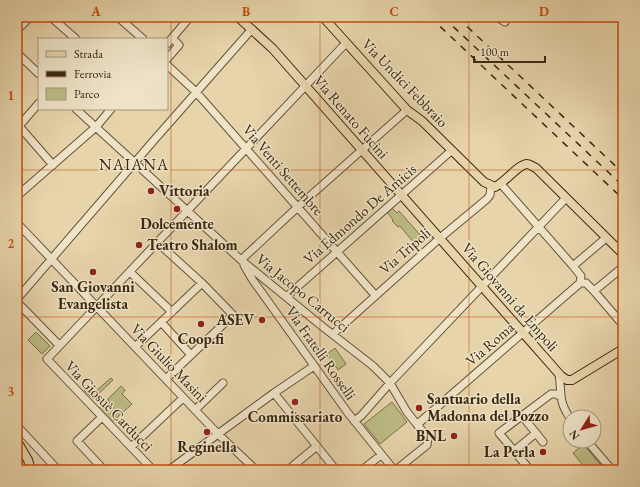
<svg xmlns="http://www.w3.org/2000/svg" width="640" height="487" font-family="'EB Garamond',serif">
<rect width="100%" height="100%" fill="#e7d4ab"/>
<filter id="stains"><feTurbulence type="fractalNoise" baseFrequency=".005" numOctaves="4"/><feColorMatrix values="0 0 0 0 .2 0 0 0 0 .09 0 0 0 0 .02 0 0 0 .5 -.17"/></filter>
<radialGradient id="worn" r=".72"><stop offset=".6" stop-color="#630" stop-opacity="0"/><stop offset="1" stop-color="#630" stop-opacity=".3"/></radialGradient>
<path fill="#bcbb84" stroke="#7b724b" d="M392,208L397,213L399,211L422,237L415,244L400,226L398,227L392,221L393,220L387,212Z
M36,332L50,346L42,354L28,340Z
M335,348L346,364L338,370L327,354Z
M111,378L113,380L93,399L84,390L86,388L96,391Z
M121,386L125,390L122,394L132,404L112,422L99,408L101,406L104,408L108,407L109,403L108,399Z
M392,402L407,422L380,444L364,424Z
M584,444V445L605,470H587L573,453Z"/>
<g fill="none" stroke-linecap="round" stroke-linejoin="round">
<g stroke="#655338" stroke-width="9">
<path id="minor" d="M51,17L76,39
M118,17L143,39
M497,17L505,22
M17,30L30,17
M167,44L190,17
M17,53L39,74
M167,59L179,45L172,38
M167,65L196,92L375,295
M76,109L241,260L323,327L373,366L390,383L566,198
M19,126L39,103
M17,128L19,126L53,165
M501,184L573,266L581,276L580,283
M17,196L96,127L111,109
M17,223L218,434L169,470
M158,243L202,283L233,315L166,379
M241,260L301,204L407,110
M244,265L252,279L348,413L394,470
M573,266L606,238
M130,272L172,312
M580,283H586L594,291L623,267
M594,291L623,325
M286,297L451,151
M17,299L155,139L252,29
M17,302L59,345
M162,323L191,355
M333,334L440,238L487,199L490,195L491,187
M135,347L202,283
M559,374C562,393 558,401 570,418
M274,393L336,470
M195,410L223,383
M102,417L77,441L104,470
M354,421L361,416L390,383L407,412L428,438L427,445L396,470
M17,426L58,470
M418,426L420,422L580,283
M536,433L543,442
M587,441L612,470
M131,447L183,398
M514,451L536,433L522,416
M153,470L47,359L346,43
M256,470L218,434L274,393L314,366
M288,470L317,446
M362,470L381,455
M530,470L499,433L551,394H556L561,397"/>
</g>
<g stroke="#3a2812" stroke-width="10">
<path id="major" d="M238,17L273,49L561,376L567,380H572L623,349
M323,17L407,110L422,121L484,182L495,187C504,183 519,164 527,164C530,164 533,167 536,168L623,254
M17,441L28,460L31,470"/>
</g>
<use href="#minor" stroke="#efe3c8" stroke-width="7"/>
<use href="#major" stroke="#e7d4ab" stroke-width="8"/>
<path stroke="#3a2812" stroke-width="1.5" stroke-dasharray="7 7" stroke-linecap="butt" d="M430,17L623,199
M443,17L623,186
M457,17L623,173"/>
</g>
<path fill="none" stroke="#c54f0d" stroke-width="1" stroke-opacity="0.55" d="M171,17V470M320,17V470M469,17V470M17,170H623M17,317H623"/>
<g fill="#8f2418" stroke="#efe3c8" stroke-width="1.5">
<circle cx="151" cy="191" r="4"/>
<circle cx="177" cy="209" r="4"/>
<circle cx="139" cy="245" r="4"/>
<circle cx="93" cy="272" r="4"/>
<circle cx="262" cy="320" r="4"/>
<circle cx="201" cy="324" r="4"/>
<circle cx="295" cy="402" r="4"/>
<circle cx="419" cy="408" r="4"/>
<circle cx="207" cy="432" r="4"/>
<circle cx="454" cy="436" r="4"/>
<circle cx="543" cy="452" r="4"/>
</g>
<g text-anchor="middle" stroke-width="3" stroke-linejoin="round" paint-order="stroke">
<g font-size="15" fill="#3a2812" stroke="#efe3c8">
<text transform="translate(405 83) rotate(46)" y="5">Via Undici Febbraio</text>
<text transform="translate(351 117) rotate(49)" y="5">Via Renato Fucini</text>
<text transform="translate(283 170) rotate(49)" y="5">Via Venti Settembre</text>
<text transform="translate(360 214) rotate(-41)" y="5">Via Edmondo De Amicis</text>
<text transform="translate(405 251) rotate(-41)" y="5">Via Tripoli</text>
<text transform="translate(303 293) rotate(39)" y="5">Via Jacopo Carrucci</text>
<text transform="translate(510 297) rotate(49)" y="5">Via Giovanni da Empoli</text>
<text transform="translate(490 344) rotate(-41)" y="5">Via Roma</text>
<text transform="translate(321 353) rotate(55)" y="5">Via Fratelli Rosselli</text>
<text transform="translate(169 363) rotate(46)" y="5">Via Giulio Masini</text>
<text transform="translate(109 406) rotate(46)" y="5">Via Giosuè Carducci</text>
</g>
<g font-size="15" font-weight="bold" fill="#3a2812" stroke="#efe3c8">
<text x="159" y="196" text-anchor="start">Vittoria</text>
<text x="177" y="229">Dolcemente</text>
<text x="147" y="250" text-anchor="start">Teatro Shalom</text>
<text x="93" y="292">San Giovanni<tspan x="93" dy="17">Evangelista</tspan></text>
<text x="254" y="325" text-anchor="end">ASEV</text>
<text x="201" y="344">Coop.fi</text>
<text x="427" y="404" text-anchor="start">Santuario della<tspan x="427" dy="17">Madonna del Pozzo</tspan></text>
<text x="295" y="422">Commissariato</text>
<text x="446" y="441" text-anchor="end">BNL</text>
<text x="207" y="452">Reginella</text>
<text x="535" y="457" text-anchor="end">La Perla</text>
</g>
<g font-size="16" letter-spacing="1" fill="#3a2812" stroke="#efe3c8">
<text x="134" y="170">NAIANA</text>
</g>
</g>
<rect width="640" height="487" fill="none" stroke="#e7d4ab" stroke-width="44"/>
<rect x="38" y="38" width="130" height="72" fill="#efe3c8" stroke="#a7987f"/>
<rect x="46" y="51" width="20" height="6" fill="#e7d4ab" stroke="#a7987f"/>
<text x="74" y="58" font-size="12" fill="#3a2812">Strada</text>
<rect x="46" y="71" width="20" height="6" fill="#3a2812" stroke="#a7987f"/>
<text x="74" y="78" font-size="12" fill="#3a2812">Ferrovia</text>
<rect x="46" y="88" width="20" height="12" fill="#bcbb84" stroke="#a7987f"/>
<text x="74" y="98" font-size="12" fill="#3a2812">Parco</text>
<g transform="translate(582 429) rotate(233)"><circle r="19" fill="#efe3c8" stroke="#a7987f"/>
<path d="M0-3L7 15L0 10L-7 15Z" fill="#8f2418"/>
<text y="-6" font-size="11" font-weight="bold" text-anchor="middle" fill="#3a2812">N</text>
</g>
<path d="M474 56v6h71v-6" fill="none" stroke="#3a2812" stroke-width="2"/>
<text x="480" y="56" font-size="12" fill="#3a2812" stroke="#efe3c8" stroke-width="3" paint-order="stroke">100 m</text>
<rect x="22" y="22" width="596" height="443" fill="none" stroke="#c54f0d" stroke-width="1.5"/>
<g font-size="13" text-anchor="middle" font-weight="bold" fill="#c54f0d">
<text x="96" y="16">A</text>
<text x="246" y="16">B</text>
<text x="394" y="16">C</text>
<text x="544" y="16">D</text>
<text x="11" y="100">1</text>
<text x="11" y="248">2</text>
<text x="11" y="396">3</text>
</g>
<rect width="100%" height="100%" filter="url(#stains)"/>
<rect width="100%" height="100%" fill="url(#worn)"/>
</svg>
